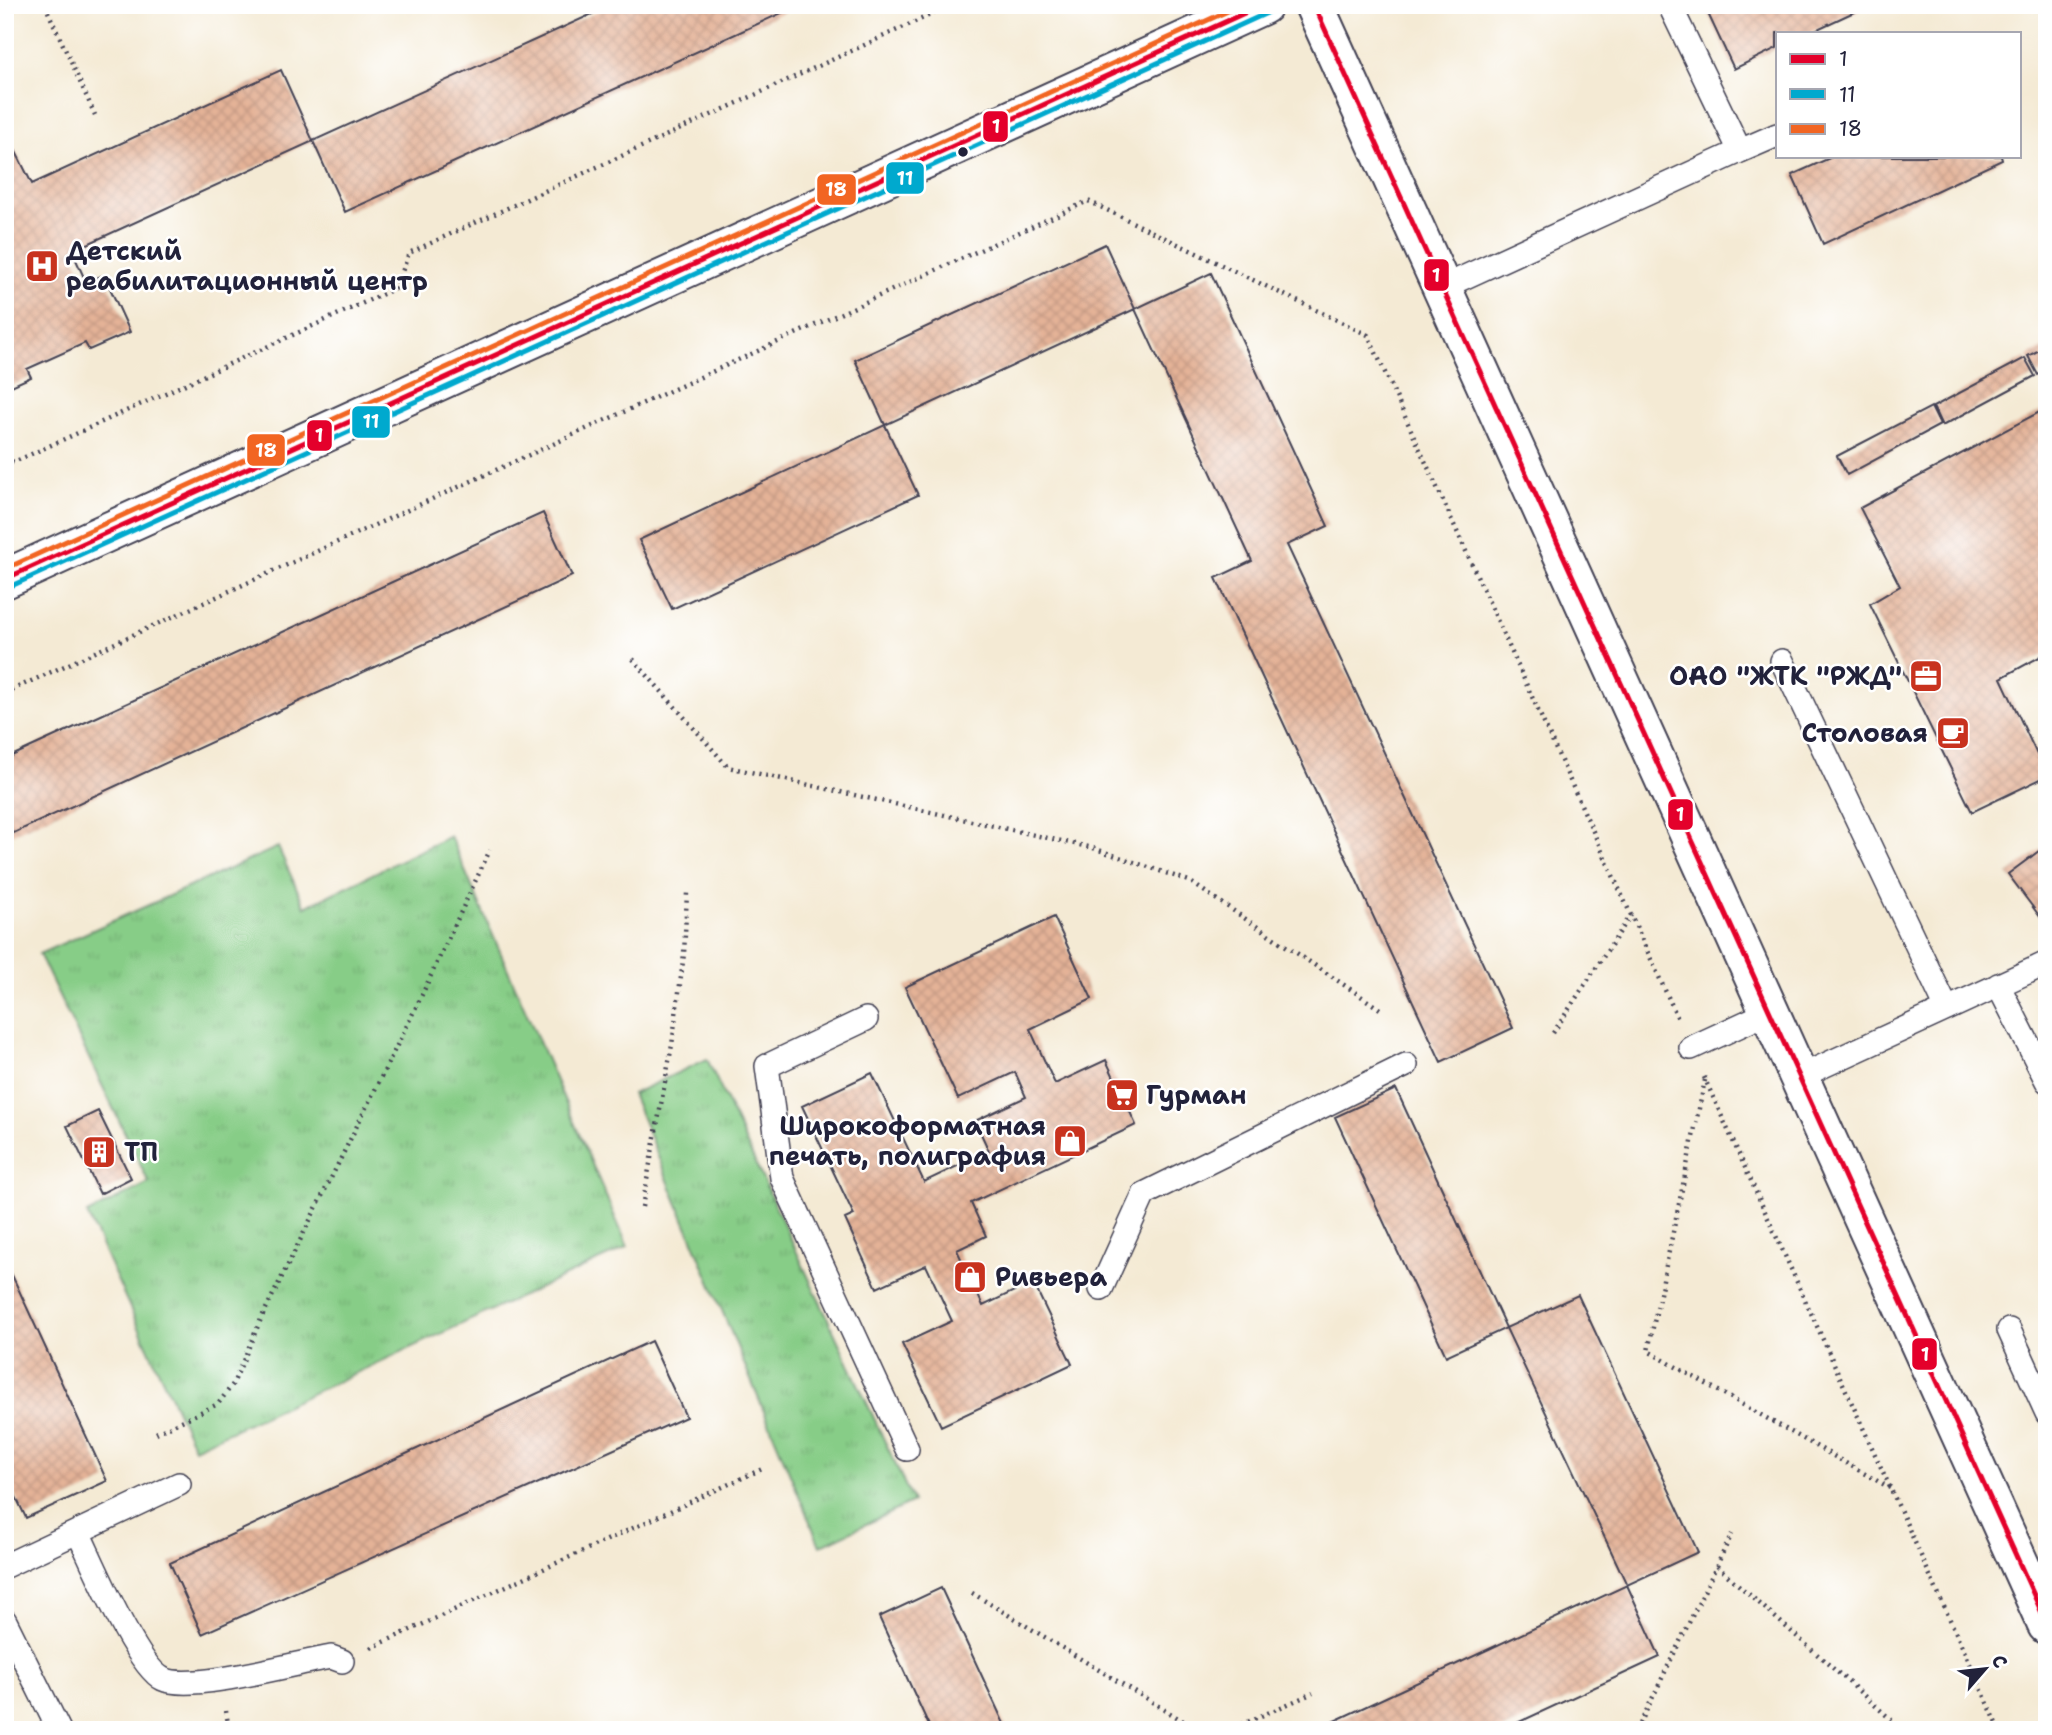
<svg xmlns="http://www.w3.org/2000/svg" width="2052" height="1735" font-family="'Shantell Sans',sans-serif">
<defs>
<pattern id="grass-tufts" width="24" height="20" patternUnits="userSpaceOnUse" patternTransform="scale(1.75)"><rect width="24" height="20" fill="#87cd87"/><path d="M3 7l-1-3M5 7V3M7 7l1-3M15 17l-1-3M17 17v-4M19 17l1-3" fill="none" stroke="#74b075"/></pattern>
<pattern id="building-cross-hatch" width="8" height="8" patternUnits="userSpaceOnUse" patternTransform="scale(1.75)"><rect width="8" height="8" fill="#e4b297"/><path d="M0 0l8 8M0 8l8-8" fill="none" stroke="#c39983"/></pattern>
</defs>
<rect width="100%" height="100%" fill="#fff"/>
<filter id="ink" filterUnits="userSpaceOnUse"><feTurbulence type="fractalNoise" baseFrequency=".0143" numOctaves="2"/><feDisplacementMap in="SourceGraphic" scale="14" xChannelSelector="R" yChannelSelector="G"/><feConvolveMatrix kernelMatrix="1 2 1 2 8 2 1 2 1" color-interpolation-filters="sRGB"/></filter>
<filter id="wash" filterUnits="userSpaceOnUse"><feTurbulence type="fractalNoise" baseFrequency=".00686" numOctaves="4" result="noise"/><feDisplacementMap in="SourceGraphic" scale="28" xChannelSelector="R" yChannelSelector="G"/><feGaussianBlur stdDeviation="1.57" result="paint"/><feColorMatrix in="noise" values="0 0 0 0 0 0 0 0 0 0 0 0 0 0 0 0 0 1.4 0 .05"/><feComposite in="paint" operator="in"/></filter>
<g filter="url(#wash)">
<rect width="100%" height="100%" fill="#f4ead4"/>
<path fill="url(#grass-tufts)" stroke="#547861" stroke-width="2" d="M450,836L628,1247L194,1448L87,1214L149,1183L39,954L278,847L305,907Z
M707,1059L913,1502L820,1546L632,1094Z"/>
<g id="blocks">
<path fill="url(#building-cross-hatch)" d="M612,5H799L345,212L313,141L72,251L86,282L104,275L130,332L89,350L85,343L27,369L31,377L5,389V130L32,184L281,70L313,141Z
M1704,5H1869L1809,33H1777V48L1734,69Z
M1834,156H2001L2002,160L1823,244L1792,175Z
M1105,244L1135,309L885,425L855,360Z
M1211,273L1328,526L1287,545L1513,1028L1441,1062L1216,578L1252,561L1135,309Z
M2047,346V370L2038,375L2028,356Z
M2025,358L2035,376L1942,426L1933,407Z
M1931,407L1940,425L1847,475L1837,456Z
M2047,408V653L2001,678L2047,776L1972,812L1870,604L1900,586L1860,508Z
M885,425L918,495L672,609L639,540Z
M543,513L572,576L5,837V759Z
M2047,845V926L2008,874Z
M1054,917L1092,999L1030,1029L1055,1084L1106,1060L1136,1125L971,1203L986,1236L957,1250L983,1306L1033,1282L1072,1364L941,1426L902,1344L952,1321L926,1265L877,1288L845,1219L854,1215L802,1106L872,1073L924,1182L989,1151L975,1121L1026,1097L1015,1072L958,1099L905,987Z
M1396,1089L1506,1328L1578,1295L1698,1552L1627,1585L1506,1328L1446,1356L1335,1117Z
M98,1111L131,1178L100,1194L67,1126Z
M5,1260L107,1481L26,1518L5,1474Z
M651,1341L686,1417L202,1634L170,1563Z
M1627,1585L1660,1657L1502,1730H1315Z
M941,1588L1007,1730H931L879,1617Z"/>
</g>
</g>
<g filter="url(#ink)">
<use href="#blocks" fill-opacity="0" stroke="#424052" stroke-width="2"/>
<g fill="none" stroke-linecap="round" stroke-linejoin="round">
<g stroke="#424052" stroke-width="26">
<path id="lane" d="M1740,151L1777,135
M1441,288L1740,151L1672,10
M1782,661L1947,1009
M1998,985L2047,1081
M866,1019L767,1066L782,1178L907,1449
M1691,1048L1769,1012
M1799,1077L2047,963
M1101,1289L1144,1194L1406,1065
M2009,1330L2047,1413
M78,1532C93,1563 136,1666 163,1679C191,1692 296,1663 331,1657L342,1661
M5,1566L179,1484
M5,1621L59,1730"/>
</g>
<g stroke="#424052" stroke-width="42">
<path id="secondary" d="M1314,5L2047,1625
M5,579L1263,5"/>
</g>
<path stroke="#424052" stroke-width="4.5" stroke-dasharray="2 5" stroke-linecap="butt" d="M45,5L95,115
M5,459L14,462L396,288L409,253L952,5
M633,659L728,767L1093,848L1189,881L1380,1009
M5,693L1088,201L1368,335L1679,1021
M1553,1033L1631,915
M1704,1077L2000,1730
M1705,1080L1648,1351L1890,1488
M642,1207L672,1045L684,954L687,893
M156,1433L218,1404L233,1384L261,1319L418,1003L490,850
M1717,1566L1903,1730
M972,1593L1198,1730
M371,1648L762,1469
M226,1711L229,1730
M1229,1730L1313,1693
M1637,1730L1732,1534"/>
<use href="#lane" stroke="#fff" stroke-width="23"/>
<use href="#secondary" stroke="#fff" stroke-width="38"/>
<g stroke="#fff" stroke-width="10">
<path id="bus-1" d="M1314,5L2047,1624
M5,579L1262,5"/>
</g>
<g stroke="#fff" stroke-width="10">
<path id="bus-2" d="M9,587L1267,13"/>
</g>
<g stroke="#fff" stroke-width="10">
<path id="bus-3" d="M5,569L1241,5"/>
</g>
<use href="#bus-1" stroke="#e4002b" stroke-width="5"/>
<use href="#bus-2" stroke="#00a9ce" stroke-width="5"/>
<use href="#bus-3" stroke="#f26522" stroke-width="5"/>
</g>
</g>
<defs>
<g id="hospital-square" transform="scale(1.75)"><rect x="-9" y="-9" width="18" height="18" rx="4" fill="#c8321e" stroke="#fff"/><path d="M-5-5h3v3.5h4V-5h3V5h-3V1.5h-4V5h-3Z" fill="#fff"/></g>
<g id="office-square" transform="scale(1.75)"><rect x="-9" y="-9" width="18" height="18" rx="4" fill="#c8321e" stroke="#fff"/><path d="M-6-3h4V-5.5h4V-3h4V5H-6ZM-1-4.5V-3h2v-1.5ZM-6 0V1H6V0Z" fill="#fff"/></g>
<g id="cafe-square" transform="scale(1.75)"><rect x="-9" y="-9" width="18" height="18" rx="4" fill="#c8321e" stroke="#fff"/><path d="M-5.5-4.5H6V0H3Q3 3.5 0 3.5H-2.5Q-5.5 3.5-5.5 0ZM3-3.2v2h1.7v-2ZM-6 4.5H4V6H-6Z" fill="#fff"/></g>
<g id="supermarket-square" transform="scale(1.75)"><rect x="-9" y="-9" width="18" height="18" rx="4" fill="#c8321e" stroke="#fff"/><path d="M-6-5.5h2.5l.6 2H6L4.5 2H-2.5L-4.4-4H-6ZM-1.5 3.2a1.3 1.3 0 1 0 .1 0ZM3 3.2a1.3 1.3 0 1 0 .1 0Z" fill="#fff"/></g>
<g id="shop-square" transform="scale(1.75)"><rect x="-9" y="-9" width="18" height="18" rx="4" fill="#c8321e" stroke="#fff"/><path d="M-5-2.5h2.3a2.7 3.5 0 0 1 5.4 0H5L5.5 6h-11ZM-1.5-2.5h3a1.5 2.3 0 0 0-3 0Z" fill="#fff"/></g>
<g id="building-square" transform="scale(1.75)"><rect x="-9" y="-9" width="18" height="18" rx="4" fill="#c8321e" stroke="#fff"/><path d="M-4-6H4V6H1V3H-1V6H-4ZM-2.5-4.3h1.7v1.8h-1.7ZM.8-4.3h1.7v1.8H.8ZM-2.5-1h1.7V.8h-1.7ZM.8-1h1.7V.8H.8Z" fill="#fff"/></g>
</defs>
<g fill-rule="evenodd">
<use href="#hospital-square" x="42" y="266"/>
<use href="#office-square" x="1926" y="676"/>
<use href="#cafe-square" x="1953" y="733"/>
<use href="#supermarket-square" x="1122" y="1095"/>
<use href="#shop-square" x="1070" y="1141"/>
<use href="#building-square" x="99" y="1152"/>
<use href="#shop-square" x="970" y="1277"/>
</g>
<circle fill="#22223b" stroke="#fff" stroke-width="2.5" cx="963" cy="152" r="6"/>
<g text-anchor="middle" stroke-width="5" stroke-linejoin="round" paint-order="stroke">
<g font-size="26" font-weight="bold" fill="#22223b" stroke="#fff" text-anchor="start">
<text x="66" y="260">Детский<tspan x="66" dy="30">реабилитационный центр</tspan></text>
<text x="1902" y="685" text-anchor="end">ОАО "ЖТК "РЖД"</text>
<text x="1928" y="742" text-anchor="end">Столовая</text>
<text x="1146" y="1104">Гурман</text>
<text x="1046" y="1135" text-anchor="end">Широкоформатная<tspan x="1046" dy="30">печать, полиграфия</tspan></text>
<text x="124" y="1161">ТП</text>
<text x="995" y="1286">Ривьера</text>
</g>
</g>
<g stroke="#fff" stroke-width="2.5">
<rect x="982" y="110" width="27" height="33" rx="7" fill="#e4002b"/>
<rect x="885" y="161" width="40" height="34" rx="7" fill="#00a9ce"/>
<rect x="816" y="173" width="41" height="33" rx="7" fill="#f26522"/>
<rect x="1423" y="258" width="27" height="34" rx="7" fill="#e4002b"/>
<rect x="351" y="405" width="40" height="34" rx="7" fill="#00a9ce"/>
<rect x="306" y="419" width="27" height="33" rx="7" fill="#e4002b"/>
<rect x="246" y="433" width="40" height="34" rx="7" fill="#f26522"/>
<rect x="1667" y="798" width="27" height="33" rx="7" fill="#e4002b"/>
<rect x="1911" y="1337" width="27" height="34" rx="7" fill="#e4002b"/>
</g>
<g font-size="19" text-anchor="middle" font-weight="bold" fill="#fff">
<text x="996" y="133">1</text>
<text x="905" y="185">11</text>
<text x="836" y="196">18</text>
<text x="1436" y="282">1</text>
<text x="371" y="428">11</text>
<text x="319" y="442">1</text>
<text x="266" y="457">18</text>
<text x="1680" y="821">1</text>
<text x="1925" y="1361">1</text>
</g>
<rect width="2052" height="1735" fill="none" stroke="#fff" stroke-width="28"/>
<rect x="1776" y="32" width="245" height="126" fill="#ffffff" stroke="#a7a7b1" stroke-width="2"/>
<rect x="1790" y="54" width="35" height="10" fill="#e4002b" stroke="#a7a7b1" stroke-width="2"/>
<text x="1839" y="66" font-size="21" fill="#22223b">1</text>
<rect x="1790" y="89" width="35" height="10" fill="#00a9ce" stroke="#a7a7b1" stroke-width="2"/>
<text x="1839" y="102" font-size="21" fill="#22223b">11</text>
<rect x="1790" y="124" width="35" height="10" fill="#f26522" stroke="#a7a7b1" stroke-width="2"/>
<text x="1839" y="136" font-size="21" fill="#22223b">18</text>
<g transform="translate(1985 1669) rotate(62)" stroke="#ffffff" stroke-width="5" paint-order="stroke">
<path d="M0-5L12 26L0 18L-12 26Z" fill="#22223b"/>
<text y="-10" font-size="19" font-weight="bold" text-anchor="middle" fill="#22223b">С</text>
</g>
</svg>
